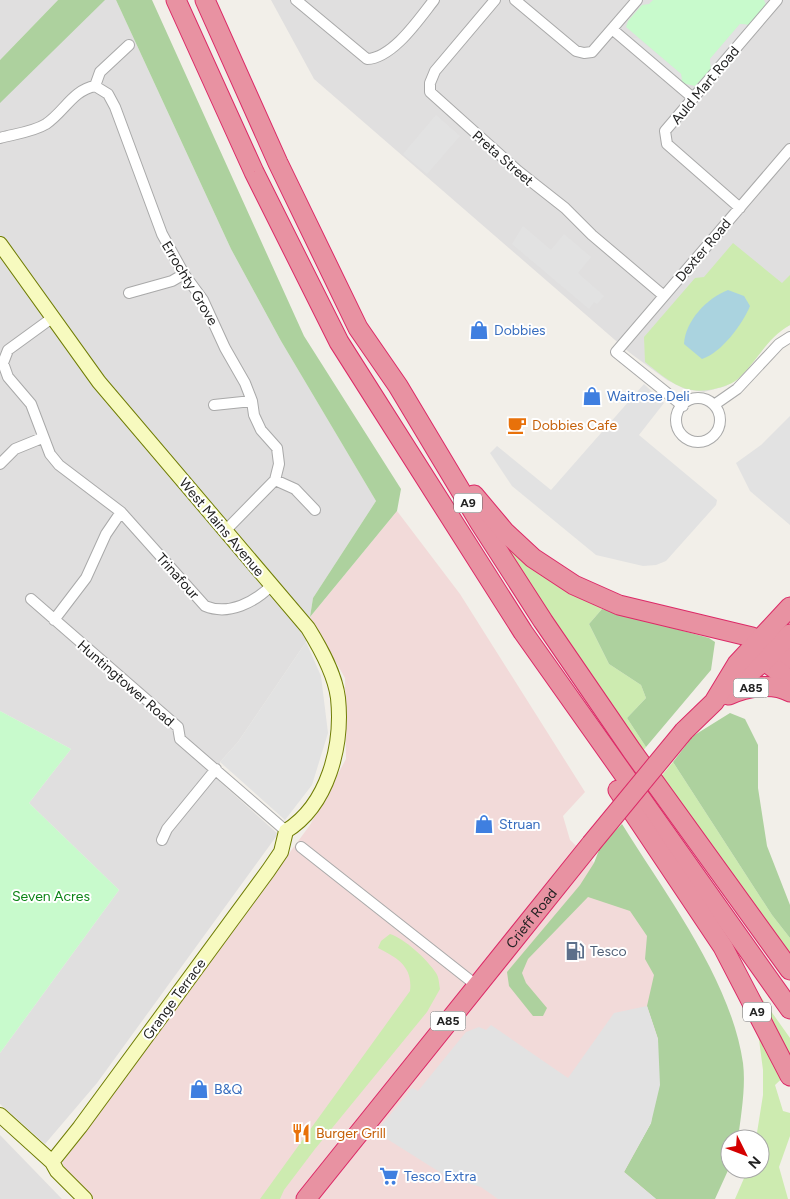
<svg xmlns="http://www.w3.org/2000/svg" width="790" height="1199" font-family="Figtree,sans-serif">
<rect width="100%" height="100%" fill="#f2efe9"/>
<path fill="#e0dfdf" d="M0,0H58L0,60Z
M104,0H116L231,249L281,341L376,501L313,598L306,642L238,742L220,762V782L278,834L97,1083L45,1144L0,1104V1053L119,890L29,803L71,749L0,711V102Z
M271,0H790V325L776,333L741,376L726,386L704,392L685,389L667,380L630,353L314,79Z
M0,1135L62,1199H0Z"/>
<path fill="#f2dad9" d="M397,511L460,594L585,792L563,816L570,840L629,896L648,920L667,1085L627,1170L661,1199H94L77,1186L62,1163L310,825L346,759L345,678L310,617Z"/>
<path fill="#cdebb0" d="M733,243L782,283L790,275V325C767,338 759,358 742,375C736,382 727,386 718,388C686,397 670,382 645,362L644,337L695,278L704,277Z
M476,514L580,594L602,609L589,624L609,664L641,685L646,698L627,718L646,747L639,756Z
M673,762L772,915L790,938V962L659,779Z
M683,887L790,1038V1071L775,1085L783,1111L790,1113V1136L779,1167L788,1199H735L748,1169H760V1139H756L763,1095V1070L758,1032Z
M390,934C405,939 427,959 436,973C439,977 439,984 440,989L427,1012L315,1149L284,1190L280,1199H260L410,991C413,967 398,958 378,948L381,941Z"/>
<path fill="#add19e" d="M58,0H105L0,103V60Z
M116,0H152L304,336L401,489L397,511L310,617L313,598L376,501L281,341L231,249Z
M602,609L709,638L715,642L711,670L646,747L627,718L646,698L641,685L609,664L589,624Z
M730,713L745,719L758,745V788L767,846L790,905V938L772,915L673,762L693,736Z
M622,824C666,895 731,980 743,1063C746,1087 741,1115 738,1139H730V1166L715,1199H656L624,1172L651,1123L658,1039L647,1006L654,975L645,959L647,936L630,911L588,897L528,959L522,973L526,983L547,1008L543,1016H533L509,986L507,972L580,885L594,863L601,845Z"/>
<path fill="#c8facc" d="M653,0H764L766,5L749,25L740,24L710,59L711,69L695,86L682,83L681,74L626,27L628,21L642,5L649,4Z
M0,711L71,749L29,803L119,890L0,1053Z"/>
<path fill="#e2e2e2" d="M740,24L749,25L711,69L710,59Z
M631,38H638L681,74L682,83Z
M436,115L460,136L427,174L403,154Z
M523,226L551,250L564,234L591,257L578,273L604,296L597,304L594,302L589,309L512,244Z
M644,384L664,403L639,435L717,500L716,505L666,561L656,565L643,566L596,555L512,486L490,453L497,446L551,490Z
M790,416V525L750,491L736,463L761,445Z
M306,642L321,676L328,733L312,785L285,820L220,762L238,742Z
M647,1006L658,1039L660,1085L651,1123L624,1172L656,1199H498L481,1187L449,1178L376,1132L412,1088L418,1091L466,1032L479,1027L486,1030L491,1025L568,1078L614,1013Z"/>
<path fill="#aad3df" d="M728,290L744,296L750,306C742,325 721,353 702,359L684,344C685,321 707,298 728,290Z"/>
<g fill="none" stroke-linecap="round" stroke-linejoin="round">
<g stroke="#a9a9a9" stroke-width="12">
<path id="street" d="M296,0L367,59C393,58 419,19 434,0
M495,0L435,71L430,83V92L518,171L565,208L592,235L664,296
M515,0L576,51L584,53L592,52L637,0
M612,29L693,98
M95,86L100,72L129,45
M0,138C14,134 33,132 46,124C64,112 73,90 95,86L108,94L115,107L162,234L184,274L203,300L225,348L245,383L252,401L254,415L261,430L277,448L279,464L275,480L225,531
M740,208L667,144L665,131L777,0
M129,293L172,281L184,274
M52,318L8,350L3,363L8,377L31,404L50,454L59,465L121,512L205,606C229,616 255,602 272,585
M676 420a22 22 0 1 1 44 0a22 22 0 1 1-44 0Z
M214,405L252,401
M714,405L737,389L779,344L790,337
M683,406L616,352L790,149
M0,464L15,449L42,438
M275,480L295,489L315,510
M31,599L178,727L180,739L286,831
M54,620L86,578L106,534L121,512
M162,840L167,829L216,769
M301,847L476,985"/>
</g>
<g stroke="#707d05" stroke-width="16">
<path id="secondary" d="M0,244L99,382L308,628C321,649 335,674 338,698C343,746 328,805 286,831L281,852L268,871L80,1127L52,1162
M0,1115L52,1162L57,1171L85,1199"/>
</g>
<g stroke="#dc2a67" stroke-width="21">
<g id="highway">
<path d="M176,0L254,172L339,342L523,632L790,1009"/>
<path d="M205,0L278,163L358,328L398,386L480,523L543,621L632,751L790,970"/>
<path d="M474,495L505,532L533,558L574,585L619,605L752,637L790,659"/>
<path d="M755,654L790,680"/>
<path d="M723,695L764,661L790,634"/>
<path d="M729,695C746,687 772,682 790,692"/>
<path d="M684,731L714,702L737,664L790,607"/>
<path d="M618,790L723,947L790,1076"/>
<path id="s1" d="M306,1199L591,844"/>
</g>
</g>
<use href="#street" stroke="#fff" stroke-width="10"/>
<use href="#secondary" stroke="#f7fabf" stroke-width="14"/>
<use href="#highway" stroke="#e892a2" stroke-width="19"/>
<g stroke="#dc2a67" stroke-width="21" stroke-linecap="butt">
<path id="highway-bridge" d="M591,844L684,731"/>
</g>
<use href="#highway-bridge" stroke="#e892a2" stroke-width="19"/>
</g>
<defs>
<g id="shop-bare" transform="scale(1.5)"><path d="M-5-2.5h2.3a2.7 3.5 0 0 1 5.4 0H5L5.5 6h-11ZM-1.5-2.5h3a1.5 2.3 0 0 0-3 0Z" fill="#3f7fe0" stroke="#fff" stroke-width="2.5" paint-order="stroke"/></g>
<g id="cafe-bare" transform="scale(1.5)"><path d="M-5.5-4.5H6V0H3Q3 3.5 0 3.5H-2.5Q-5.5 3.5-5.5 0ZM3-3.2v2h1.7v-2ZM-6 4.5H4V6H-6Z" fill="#e8710a" stroke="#fff" stroke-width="2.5" paint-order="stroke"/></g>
<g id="fuel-bare" transform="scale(1.5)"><path d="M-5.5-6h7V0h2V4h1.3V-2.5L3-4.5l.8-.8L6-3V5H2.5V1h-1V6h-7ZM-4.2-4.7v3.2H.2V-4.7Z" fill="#5c6f8a" stroke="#fff" stroke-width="2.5" paint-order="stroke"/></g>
<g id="restaurant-bare" transform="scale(1.5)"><path d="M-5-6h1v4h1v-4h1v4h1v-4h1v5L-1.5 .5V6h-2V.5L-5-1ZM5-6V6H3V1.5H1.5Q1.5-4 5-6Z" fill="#e8710a" stroke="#fff" stroke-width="2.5" paint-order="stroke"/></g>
<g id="supermarket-bare" transform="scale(1.5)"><path d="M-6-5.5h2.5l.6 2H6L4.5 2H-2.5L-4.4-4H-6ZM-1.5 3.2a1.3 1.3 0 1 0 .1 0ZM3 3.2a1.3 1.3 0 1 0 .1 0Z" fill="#3f7fe0" stroke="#fff" stroke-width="2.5" paint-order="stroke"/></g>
</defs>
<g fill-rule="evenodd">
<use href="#shop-bare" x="479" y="330"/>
<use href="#shop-bare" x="592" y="396"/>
<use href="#cafe-bare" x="517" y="425"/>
<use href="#shop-bare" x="484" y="824"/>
<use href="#fuel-bare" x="575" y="951"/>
<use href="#shop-bare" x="199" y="1089"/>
<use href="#restaurant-bare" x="301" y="1133"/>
<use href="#supermarket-bare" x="389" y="1176"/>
</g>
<g text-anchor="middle" stroke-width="4" stroke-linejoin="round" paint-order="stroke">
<g fill="#fff" stroke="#646464" stroke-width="1">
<rect x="454" y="493.5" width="28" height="19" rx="4"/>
<rect x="733.5" y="678.5" width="35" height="19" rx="4"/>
<rect x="743" y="1002.5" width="28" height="19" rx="4"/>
<rect x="430.5" y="1011.5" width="35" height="19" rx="4"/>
</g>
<g font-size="12" font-weight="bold" fill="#222">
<text x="468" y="507">A9</text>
<text x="751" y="692">A85</text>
<text x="757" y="1016">A9</text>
<text x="448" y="1025">A85</text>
</g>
<g font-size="14" fill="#222" stroke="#fff">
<text transform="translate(705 85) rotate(-50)" y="5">Auld Mart Road</text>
<text transform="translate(503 158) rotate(41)" y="5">Preta Street</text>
<text transform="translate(703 250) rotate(-50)" y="5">Dexter Road</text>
<text transform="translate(190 283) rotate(59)" y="5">Errochty Grove</text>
<text transform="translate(222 527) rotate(50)" y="5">West Mains Avenue</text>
<text transform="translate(178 576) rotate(48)" y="5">Trinafour</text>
<text transform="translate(126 683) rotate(41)" y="5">Huntingtower Road</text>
<text dy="5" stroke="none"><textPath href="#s1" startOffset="360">Crieff Road</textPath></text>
<text transform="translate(174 999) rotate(-54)" y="5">Grange Terrace</text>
</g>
<g font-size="14" fill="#366cbe" stroke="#fff" text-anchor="start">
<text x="494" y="335">Dobbies</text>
<text x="607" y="401">Waitrose Deli</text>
<text x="499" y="829">Struan</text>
<text x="214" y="1094">B&amp;Q</text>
<text x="404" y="1181">Tesco Extra</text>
</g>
<g font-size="14" fill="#c56008" stroke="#fff" text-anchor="start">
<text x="532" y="430">Dobbies Cafe</text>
<text x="316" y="1138">Burger Grill</text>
</g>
<g font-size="14" fill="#0c8416" stroke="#fff">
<text x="51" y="901">Seven Acres</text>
</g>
<g font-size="14" fill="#4e5e75" stroke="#fff" text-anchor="start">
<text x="590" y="956">Tesco</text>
</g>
</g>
<g transform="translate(745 1154) rotate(132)"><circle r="24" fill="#ffffff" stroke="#a7a7a7"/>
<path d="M0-4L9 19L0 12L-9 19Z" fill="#d40000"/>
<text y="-8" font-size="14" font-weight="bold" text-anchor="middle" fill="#222222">N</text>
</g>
</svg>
